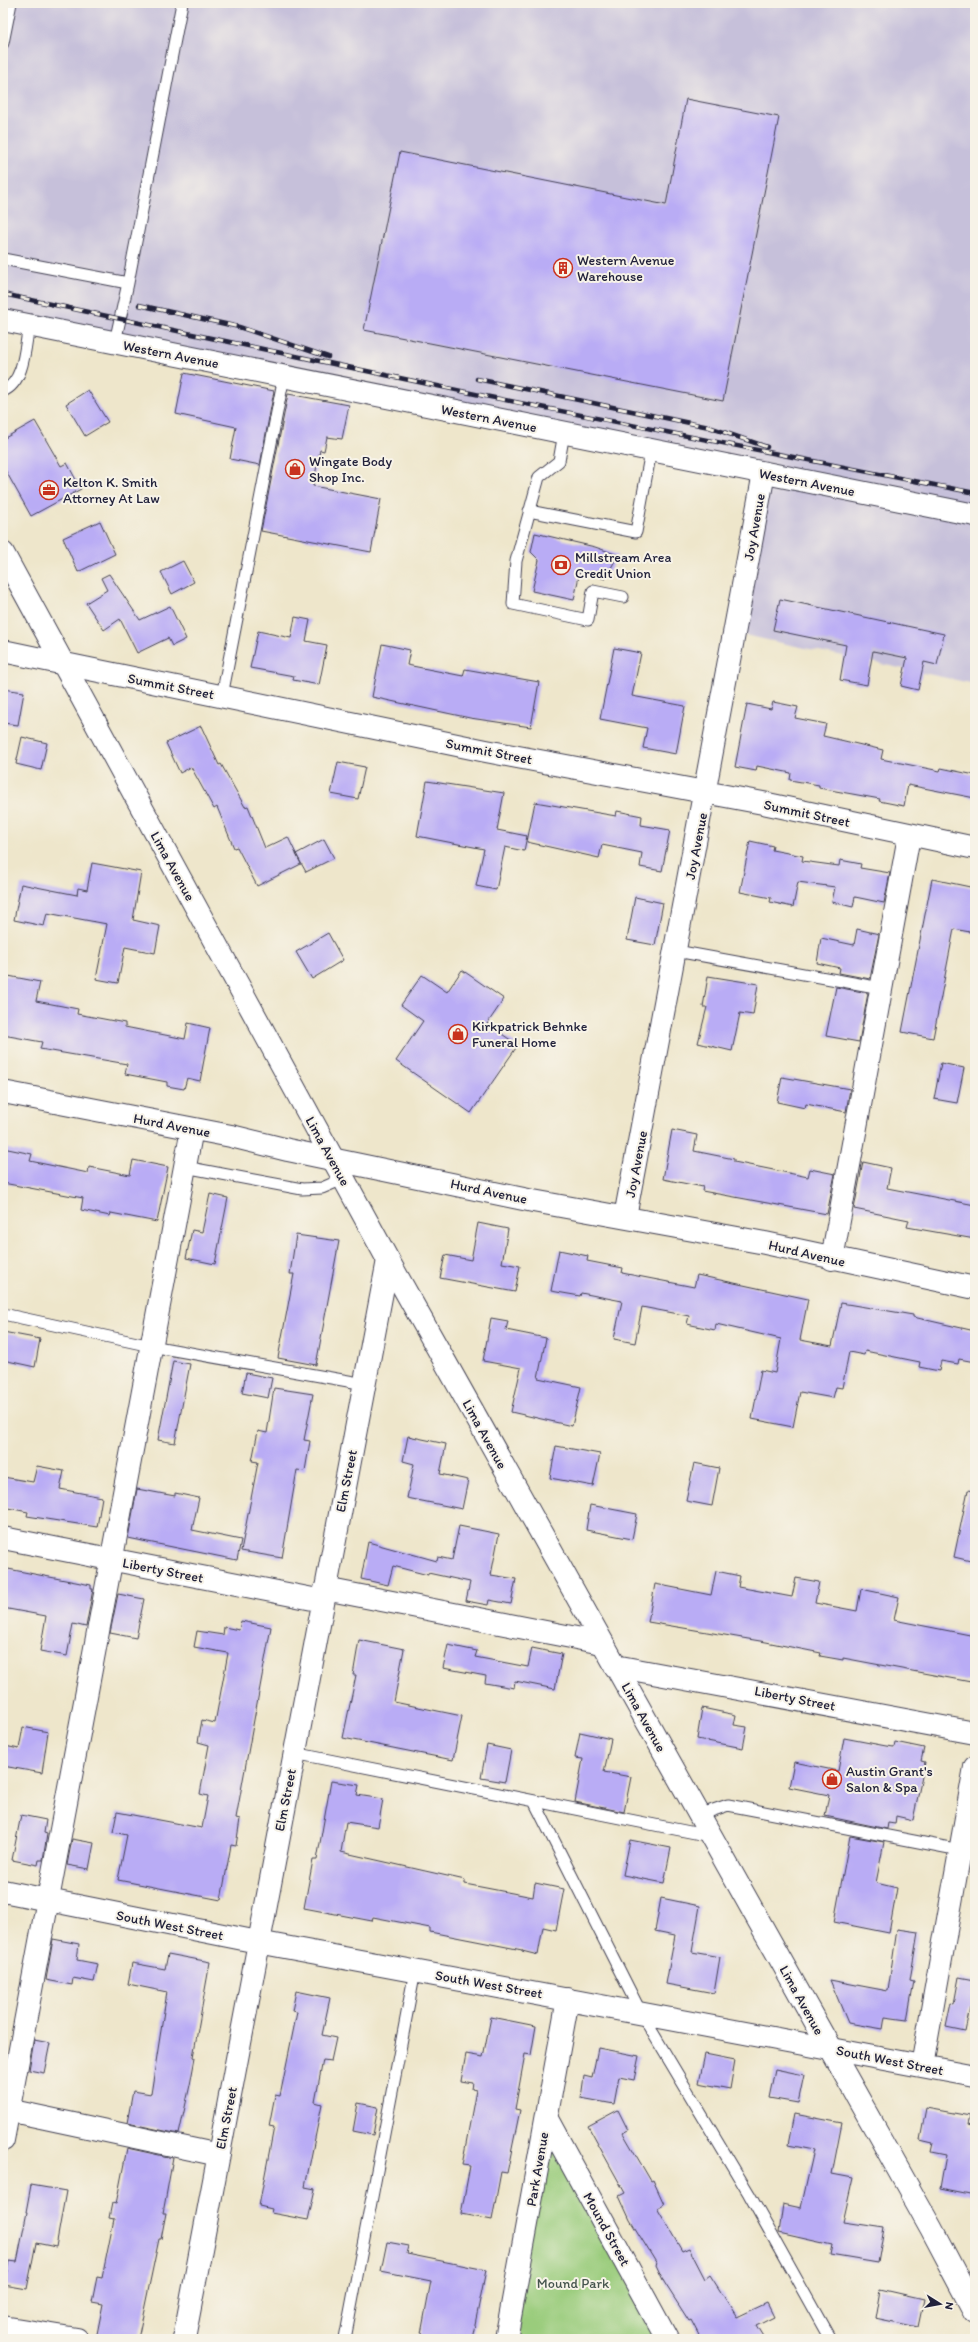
<svg xmlns="http://www.w3.org/2000/svg" width="978" height="2342" font-family="Itim,sans-serif">
<rect width="100%" height="100%" fill="#f7f3e8"/>
<filter id="ink" filterUnits="userSpaceOnUse"><feTurbulence type="fractalNoise" baseFrequency=".025" numOctaves="2"/><feDisplacementMap in="SourceGraphic" scale="8" xChannelSelector="R" yChannelSelector="G"/><feConvolveMatrix kernelMatrix="1 2 1 2 8 2 1 2 1" color-interpolation-filters="sRGB"/></filter>
<filter id="wash" filterUnits="userSpaceOnUse"><feTurbulence type="fractalNoise" baseFrequency=".012" numOctaves="4" result="noise"/><feDisplacementMap in="SourceGraphic" scale="16" xChannelSelector="R" yChannelSelector="G"/><feGaussianBlur stdDeviation="0.9" result="paint"/><feColorMatrix in="noise" values="0 0 0 0 0 0 0 0 0 0 0 0 0 0 0 0 0 1.4 0 .05"/><feComposite in="paint" operator="in"/></filter>
<g filter="url(#wash)">
<rect width="100%" height="100%" fill="#eee6cb"/>
<path fill="#c6c0da" d="M3,3H975V684L735,633L764,474L3,320Z"/>
<path fill="#9acc7c" stroke="#5e775c" d="M547,2119L667,2339H506Z"/>
<g id="blocks">
<path fill="#b9acf5" d="M686,99L779,117L723,401L364,330L400,152L666,205Z
M184,373L274,391L260,465L230,459L236,427L176,414Z
M88,390L108,422L85,436L66,404Z
M288,394L349,405L342,439L327,437L324,451L320,450L313,486L381,499L371,552L261,531Z
M35,421L61,466L67,463L81,489L31,516L3,466V439Z
M100,521L115,554L78,572L63,538Z
M535,533L595,547L618,555L605,579L580,571L574,600L532,591L539,560L531,552Z
M183,561L194,582L172,594L161,572Z
M109,574L140,620L170,606L186,639L172,646L168,638L137,653L120,619L104,630L86,603L107,590L101,578Z
M780,599L944,634L937,665L924,662L918,690L901,686L907,658L873,651L867,685L840,680L846,645L773,630Z
M295,617L310,620L306,641L327,645L319,685L293,680L294,676L250,668L258,631L291,638Z
M382,644L410,650L407,665L463,676L465,669L539,682L531,727L470,718L372,697Z
M614,648L641,653L632,696L685,706L676,754L643,748L647,728L600,719Z
M3,689L24,692L18,725L3,723Z
M773,702L798,707L795,718L826,724L823,736L883,750L881,759L940,771L941,768L975,775V798L908,785L904,806L879,801L880,799L819,788V785L790,780L791,773L757,766L756,771L735,767L747,704L771,709Z
M201,726L219,765L221,764L245,807L248,806L265,848L288,837L301,864L257,886L237,847L234,848L217,807L214,809L191,767L180,773L166,743Z
M22,737L47,743L41,770L16,764Z
M338,762L365,767L358,799L331,794Z
M427,781L504,793L497,830L527,836L524,851L505,847L496,890L476,886L484,849L417,836Z
M535,802L616,816L617,811L642,816L641,825L670,830L662,871L640,867L642,853L602,845L599,858L527,842Z
M324,839L334,858L306,872L296,854Z
M750,841L773,846L772,850L803,856L802,861L839,866L840,860L861,864L860,868L890,873L884,903L855,897L853,907L832,902L835,887L798,882L793,907L770,902L771,898L740,892Z
M92,863L141,872L133,920L160,926L155,953L125,947L118,983L96,979L107,924L47,913L44,926L14,920L21,884L77,895L78,888L87,890Z
M932,879L975,888V933L954,929L933,1038L902,1032Z
M635,897L663,903L655,945L627,940Z
M857,929L879,934L870,979L839,973L840,968L817,963L821,938L854,945Z
M328,933L343,960L312,979L296,952Z
M462,970L504,999L487,1024L518,1045L471,1113L396,1061L423,1021L401,1005L422,975L447,992Z
M3,975L40,982L36,1001L78,1009L77,1014L125,1023V1027L185,1039L188,1023L210,1028L200,1081L187,1078L184,1089L167,1086V1082L125,1074L127,1064L40,1049L42,1042L3,1035Z
M708,976L758,984L753,1015L740,1013L732,1051L698,1043L707,1007H703Z
M836,987L868,993L859,1042L826,1036Z
M941,1063L964,1068L957,1103L934,1099Z
M782,1077L850,1089L846,1112L806,1104L805,1108L777,1102Z
M672,1130L697,1135L694,1151L734,1159V1162L808,1177L810,1169L835,1174L827,1214L702,1191L703,1187L663,1179Z
M3,1148L32,1154L30,1161L88,1173L89,1167L130,1175L133,1160L168,1167L157,1222L111,1213L110,1216L81,1210L83,1198L3,1183Z
M863,1162L891,1168L887,1188L975,1205V1239L907,1227L909,1220L854,1209Z
M210,1194L228,1198L215,1264L186,1258L192,1230L202,1232Z
M478,1223L508,1229L502,1263L520,1266L515,1292L440,1278L445,1255L471,1260Z
M296,1235L339,1241L316,1365L278,1358L294,1274H290Z
M559,1250L588,1256L587,1261L623,1268L622,1273L694,1287L697,1275L808,1299L800,1340L832,1346L841,1303L913,1315V1317L975,1331V1362L959,1359L958,1364L941,1361L939,1371L919,1367L920,1362L865,1351L864,1355L849,1352L842,1388L836,1387L833,1398L800,1392L793,1427L752,1419L761,1370L775,1373L781,1339L716,1324L715,1330L687,1324L689,1316L642,1307L635,1343L614,1339L622,1301L581,1293L580,1296L551,1291Z
M491,1318L508,1321L506,1330L546,1338L538,1378L581,1387L572,1426L511,1412L521,1368L483,1361Z
M3,1332L40,1339L35,1367L3,1360Z
M173,1361L190,1364L175,1443L158,1440Z
M246,1373L272,1378L268,1398L242,1393Z
M274,1388L313,1394L304,1440L310,1441L305,1471L297,1470L282,1558L241,1551L258,1462L252,1461L258,1431L267,1433Z
M408,1436L446,1444L440,1474L468,1480L462,1509L407,1498L414,1464L403,1461Z
M556,1446L600,1454L593,1486L550,1478Z
M694,1463L719,1468L712,1506L686,1501Z
M37,1466L64,1471L60,1489L102,1497L97,1527L27,1516L28,1512L3,1507V1477L33,1482Z
M137,1489L175,1496V1493L199,1498L192,1530L241,1540L237,1560L128,1538Z
M968,1490L975,1491V1562L954,1557Z
M590,1505L637,1514L632,1539L586,1530Z
M459,1526L499,1534L491,1575L516,1579L511,1604L489,1600L488,1605L466,1601L470,1582L428,1573V1575L393,1566L388,1585L361,1579L368,1542L437,1561L438,1557L452,1560Z
M3,1568L91,1585V1589H93L86,1627L73,1624L67,1656L40,1651L46,1616L3,1608Z
M716,1571L740,1576L738,1587L792,1597L796,1578L819,1582L815,1603L857,1611L861,1589L899,1597L894,1620L975,1636V1662L971,1682L843,1658V1660L820,1656L821,1653L766,1642L648,1622L655,1584L711,1595Z
M118,1594L144,1599L136,1638L110,1633Z
M241,1621L271,1627L236,1818L240,1819L236,1846L231,1845L221,1900L118,1880L127,1835L113,1832L117,1812L202,1828L208,1796L200,1794L209,1745L198,1742L202,1720L215,1723L228,1653L194,1647L197,1631L223,1635L224,1627L239,1630Z
M359,1640L404,1649L394,1702L462,1716L453,1760L343,1738L356,1675H353Z
M448,1645L477,1651L475,1657L528,1667L532,1648L562,1654L555,1689L515,1681L514,1688L485,1683L486,1676L443,1668Z
M702,1708L736,1715L734,1725L747,1727L743,1748L697,1739Z
M23,1727L48,1732L42,1773L3,1766L5,1746L19,1749Z
M580,1732L611,1739L604,1772L631,1777L624,1812L575,1802L583,1759L575,1758Z
M844,1738L886,1746L894,1747L895,1742L924,1748L921,1761L925,1762L913,1820L896,1816L895,1824L888,1823L887,1829L825,1816L829,1795L789,1787L794,1762L838,1771Z
M487,1745L511,1750L505,1782L481,1778Z
M331,1781L359,1785L357,1795L383,1799L378,1827L346,1822L341,1852L465,1880V1884L533,1897L535,1883L564,1889L556,1930L543,1927L538,1955L522,1951V1950L430,1932V1928L373,1917L372,1921L304,1908L313,1860H317Z
M21,1815L46,1820L44,1833L47,1834L43,1860H39L38,1865L12,1860Z
M850,1836L884,1842L876,1883L897,1888L889,1933L834,1922Z
M72,1839L94,1843L89,1869L67,1865Z
M630,1840L671,1848L664,1883L623,1875Z
M661,1898L700,1906L692,1952L720,1957L714,1993L666,1984L675,1935L655,1931Z
M897,1929L918,1932L910,1980L914,1981L907,2020L885,2017L883,2029L848,2023L830,1980L888,1991Z
M53,1939L79,1944L77,1960L98,1964L94,1982L73,1978L72,1985L46,1980Z
M168,1954L210,1962L193,2057L195,2058L190,2085L179,2134L127,2123L133,2091L151,2094L167,1992L128,1984L132,1963L165,1969Z
M959,1977L975,1980L972,2007H970L965,2031L946,2027L951,2003L954,2004Z
M296,1991L330,1998L322,2035L336,2038L331,2061L323,2060L315,2102L322,2104L305,2187L315,2189L308,2220L271,2213L272,2209L259,2206L274,2127L269,2126L275,2095L280,2096L297,2012L292,2011Z
M491,2017L536,2026L531,2055L525,2054L515,2109L520,2110L507,2173L501,2172L492,2220L461,2214L470,2166L462,2165L476,2090L472,2089L473,2083L461,2081L466,2054L483,2057Z
M34,2040L50,2043L44,2073L29,2070Z
M598,2048L639,2056L634,2080L619,2077L614,2104L581,2098L584,2076L592,2078Z
M705,2054L735,2060L730,2089L699,2083Z
M775,2069L804,2075L798,2103L769,2098Z
M358,2103L378,2107L373,2135L353,2131Z
M926,2108L970,2116L968,2125L975,2127V2196L940,2189L946,2155L931,2152L933,2143L920,2140Z
M618,2110L628,2130L623,2133L651,2181L653,2180L664,2204L657,2208L682,2251L689,2248L705,2279L710,2275L737,2317L767,2303L774,2317L756,2326L764,2339H701L691,2320L689,2321L664,2282L656,2265L657,2264L630,2220L619,2196L625,2193L588,2126Z
M794,2114L842,2123L832,2174L853,2178L843,2222L884,2228L878,2263L830,2255L832,2245L779,2233L783,2204L801,2208L814,2150L788,2145Z
M127,2148L173,2158L163,2213H166L161,2239H159L138,2339H96L103,2304L92,2302L97,2277L102,2278L114,2219L109,2218L112,2203L116,2204Z
M31,2185L66,2191L56,2247L36,2243L27,2289L4,2285L9,2261L17,2262L27,2212H26Z
M387,2242L409,2246L407,2254L486,2270L472,2339H420L431,2281L381,2271Z
M880,2289L924,2299L918,2327L875,2318Z"/>
</g>
</g>
<g filter="url(#ink)">
<use href="#blocks" fill-opacity="0" stroke="#413f51" stroke-width="1"/>
<g fill="none" stroke-linecap="round" stroke-linejoin="round">
<g stroke="#413f51" stroke-width="13">
<path id="service" d="M3,43L11,3
M3,259L128,283L182,3
M115,342L128,283
M3,391C25,382 25,345 29,325
M564,433L559,461L539,477L516,561L513,604L588,620L593,591L623,597
M529,511L636,532L651,451
M222,696L284,376
M676,951L881,988
M185,1167L302,1189L322,1188L343,1179
M3,1314L151,1346L365,1384
M294,1753L710,1836
M534,1801L641,2013L749,2194L830,2339
M699,1815L728,1805L960,1850
M345,2339L415,1971"/>
</g>
<g stroke="#413f51" stroke-width="24">
<path id="minor" d="M65,664L486,751L763,803L975,848
M3,1092L231,1136L288,1150L533,1201L765,1243L975,1288
M625,1217L764,473
M832,1259L909,836
M3,1538L323,1601
M325,1589L602,1643
M615,1666L975,1733
M3,1891L258,1942L975,2076
M922,2066L975,1767
M3,2109L219,2155
M547,2119L667,2339
M3,2140L192,1129
M3,2327L77,2339
M184,2339L388,1260
M506,2339L568,1999"/>
</g>
<g stroke="#413f51" stroke-width="24">
<path id="tertiary" d="M3,651L65,664"/>
</g>
<g stroke="#413f51" stroke-width="24">
<path id="secondary" d="M3,320L975,515
M3,553L388,1260L931,2228L975,2311"/>
</g>
<use href="#service" stroke="#fff" stroke-width="11"/>
<use href="#minor" stroke="#fff" stroke-width="22"/>
<use href="#tertiary" stroke="#fff" stroke-width="22"/>
<use href="#secondary" stroke="#fff" stroke-width="22"/>
<g stroke="#22223b" stroke-width="4.5">
<path id="rail" d="M3,294L480,395L975,493
M139,305L239,327L328,357
M477,379L709,427L767,447"/>
</g>
<use href="#rail" stroke="#f7f3e8" stroke-width="3" stroke-dasharray="9" stroke-linecap="butt"/>
</g>
</g>
<defs>
<g id="building-ring" transform="scale(1)"><circle r="9.5" fill="#f7f3e8" stroke="#c8321e" stroke-width="1.5"/><path d="M-4-6H4V6H1V3H-1V6H-4ZM-2.5-4.3h1.7v1.8h-1.7ZM.8-4.3h1.7v1.8H.8ZM-2.5-1h1.7V.8h-1.7ZM.8-1h1.7V.8H.8Z" fill="#c8321e"/></g>
<g id="shop-ring" transform="scale(1)"><circle r="9.5" fill="#f7f3e8" stroke="#c8321e" stroke-width="1.5"/><path d="M-5-2.5h2.3a2.7 3.5 0 0 1 5.4 0H5L5.5 6h-11ZM-1.5-2.5h3a1.5 2.3 0 0 0-3 0Z" fill="#c8321e"/></g>
<g id="office-ring" transform="scale(1)"><circle r="9.5" fill="#f7f3e8" stroke="#c8321e" stroke-width="1.5"/><path d="M-6-3h4V-5.5h4V-3h4V5H-6ZM-1-4.5V-3h2v-1.5ZM-6 0V1H6V0Z" fill="#c8321e"/></g>
<g id="bank-ring" transform="scale(1)"><circle r="9.5" fill="#f7f3e8" stroke="#c8321e" stroke-width="1.5"/><path d="M-6-4H6V4H-6ZM0-2.3a2.3 2.3 0 1 0 0 4.6a2.3 2.3 0 1 0 0-4.6Z" fill="#c8321e"/></g>
</defs>
<g fill-rule="evenodd">
<use href="#building-ring" x="563" y="268"/>
<use href="#shop-ring" x="295" y="469"/>
<use href="#office-ring" x="49" y="490"/>
<use href="#bank-ring" x="561" y="565"/>
<use href="#shop-ring" x="458" y="1034"/>
<use href="#shop-ring" x="832" y="1779"/>
</g>
<g text-anchor="middle" stroke-width="4" stroke-linejoin="round" paint-order="stroke">
<g font-size="14" fill="#22223b" stroke="#f7f3e8" text-anchor="start">
<text x="577" y="265">Western Avenue<tspan x="577" dy="16">Warehouse</tspan></text>
<text x="309" y="466">Wingate Body<tspan x="309" dy="16">Shop Inc.</tspan></text>
<text x="63" y="487">Kelton K. Smith<tspan x="63" dy="16">Attorney At Law</tspan></text>
<text x="575" y="562">Millstream Area<tspan x="575" dy="16">Credit Union</tspan></text>
<text x="472" y="1031">Kirkpatrick Behnke<tspan x="472" dy="16">Funeral Home</tspan></text>
<text x="846" y="1776">Austin Grant's<tspan x="846" dy="16">Salon &amp; Spa</tspan></text>
</g>
<g font-size="14" fill="#22223b" stroke="#f7f3e8">
<text transform="translate(171 354) rotate(11)" y="5">Western Avenue</text>
<text transform="translate(489 418) rotate(11)" y="5">Western Avenue</text>
<text transform="translate(807 482) rotate(11)" y="5">Western Avenue</text>
<text transform="translate(754 527) rotate(-80)" y="5">Joy Avenue</text>
<text transform="translate(171 686) rotate(11)" y="5">Summit Street</text>
<text transform="translate(489 751) rotate(11)" y="5">Summit Street</text>
<text transform="translate(807 813) rotate(12)" y="5">Summit Street</text>
<text transform="translate(696 846) rotate(-79)" y="5">Joy Avenue</text>
<text transform="translate(173 866) rotate(61)" y="5">Lima Avenue</text>
<text transform="translate(172 1125) rotate(11)" y="5">Hurd Avenue</text>
<text transform="translate(328 1151) rotate(61)" y="5">Lima Avenue</text>
<text transform="translate(636 1164) rotate(-79)" y="5">Joy Avenue</text>
<text transform="translate(489 1191) rotate(12)" y="5">Hurd Avenue</text>
<text transform="translate(807 1253) rotate(13)" y="5">Hurd Avenue</text>
<text transform="translate(485 1434) rotate(61)" y="5">Lima Avenue</text>
<text transform="translate(346 1481) rotate(-79)" y="5">Elm Street</text>
<text transform="translate(163 1570) rotate(11)" y="5">Liberty Street</text>
<text transform="translate(795 1698) rotate(11)" y="5">Liberty Street</text>
<text transform="translate(644 1717) rotate(61)" y="5">Lima Avenue</text>
<text transform="translate(285 1800) rotate(-79)" y="5">Elm Street</text>
<text transform="translate(170 1925) rotate(11)" y="5">South West Street</text>
<text transform="translate(489 1984) rotate(10)" y="5">South West Street</text>
<text transform="translate(802 2000) rotate(61)" y="5">Lima Avenue</text>
<text transform="translate(890 2060) rotate(11)" y="5">South West Street</text>
<text transform="translate(226 2118) rotate(-79)" y="5">Elm Street</text>
<text transform="translate(537 2169) rotate(-80)" y="5">Park Avenue</text>
<text transform="translate(607 2229) rotate(61)" y="5">Mound Street</text>
</g>
<g font-size="14" fill="#46554e" stroke="#f7f3e8">
<text x="573" y="2288">Mound Park</text>
</g>
</g>
<rect width="978" height="2342" fill="none" stroke="#f7f3e8" stroke-width="16"/>
<g transform="translate(940 2304) rotate(101)" stroke="#f7f3e8" stroke-width="3" paint-order="stroke">
<path d="M0-3L7 15L0 10L-7 15Z" fill="#22223b"/>
<text y="-6" font-size="11" font-weight="bold" text-anchor="middle" fill="#22223b">N</text>
</g>
</svg>
